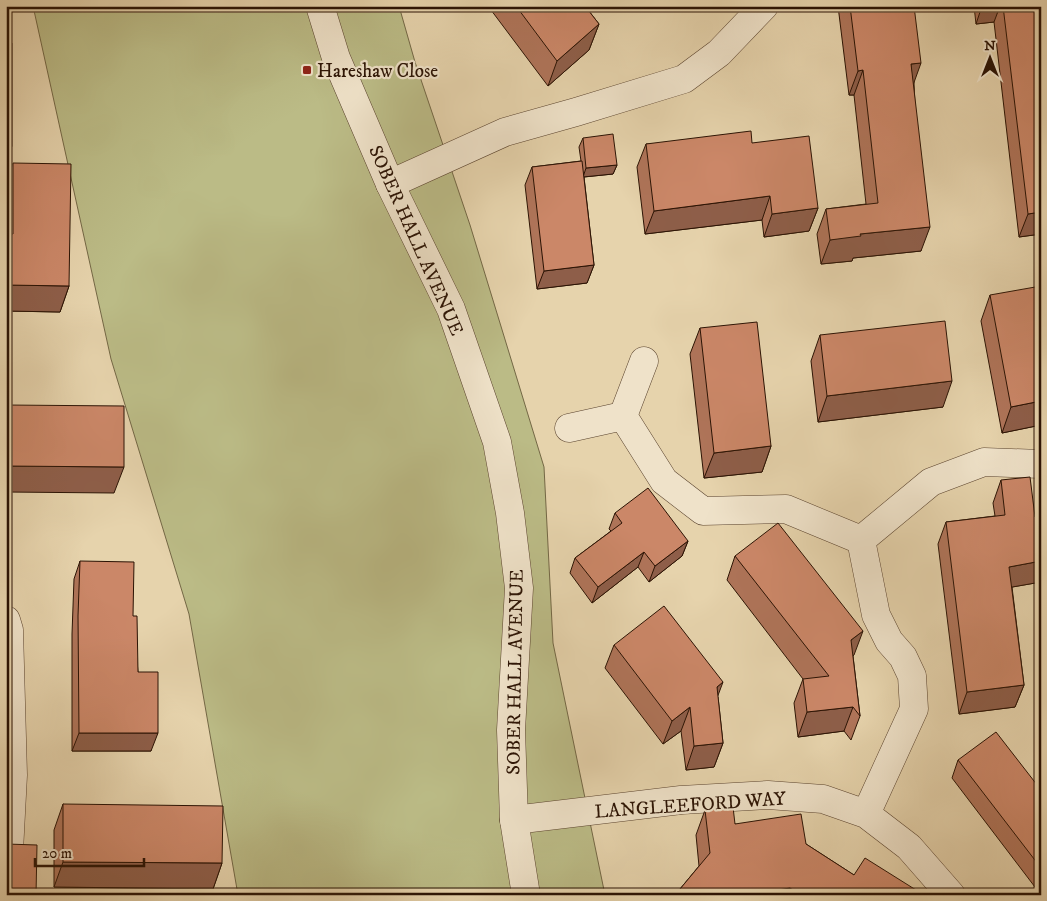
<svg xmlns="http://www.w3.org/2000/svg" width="1047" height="901" font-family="'IM FELL DW Pica',serif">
<rect width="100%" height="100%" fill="#e6d3ac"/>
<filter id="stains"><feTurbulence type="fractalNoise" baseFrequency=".004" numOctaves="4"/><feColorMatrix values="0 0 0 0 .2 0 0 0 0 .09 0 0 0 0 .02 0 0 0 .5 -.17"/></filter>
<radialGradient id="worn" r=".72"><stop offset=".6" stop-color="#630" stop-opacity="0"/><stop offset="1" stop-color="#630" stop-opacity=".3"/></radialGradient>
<path fill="#bbbb86" stroke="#736745" d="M33,6H399L415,62L470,225L544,467L553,643L605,895H238L189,614L111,359Z"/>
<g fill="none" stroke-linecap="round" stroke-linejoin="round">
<g stroke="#5a432e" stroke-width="29">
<path id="minor" d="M390,184L505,132L576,112L684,79L719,53L764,6
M644,361L623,416L664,481L703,511L786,509L861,540
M569,428L623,416
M861,540L876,615L889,641L903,657L912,676L914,709L866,814
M861,540L931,482L984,462L1041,464
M6,620L9,630L13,775L9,851
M514,820L681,800L768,795L823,799L866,814L909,847L951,895"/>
</g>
<g stroke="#5a432e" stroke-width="29">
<path id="tertiary" d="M320,6L336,58L390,184L451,309L497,442L510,513L519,588L511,730L514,820L526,895"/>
</g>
<use href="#minor" stroke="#efe2c9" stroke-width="28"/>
<use href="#tertiary" stroke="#efe2c9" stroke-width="28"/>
</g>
<path fill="#af7459" stroke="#2b1304" d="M488,6H585L599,24L589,50L548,86Z
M838,6H914V83L921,251L853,258L852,261L821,264L817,234L826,209L866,204L854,95H849Z
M974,6H1041V234L1019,237L994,22L976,24Z
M583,138L617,165L613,174L584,177L594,265L587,283L537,289L525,185L532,167L581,161L579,147Z
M752,143L818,208L809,231L764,237L762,220L645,234L637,167L646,144Z
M13,163L69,286L60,312L6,311V183Z
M990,295L1041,425L1002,433L981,321Z
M700,328L771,446L762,472L704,478L690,354Z
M820,335L943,407L818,422L811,361Z
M1001,480L1035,517L1041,516V582L1012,587L1024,685L1015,707L959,714L938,544L946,522L995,516L993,503Z
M615,513L688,541L682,556L649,582L638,567L592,603L570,573L575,558L611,531L609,529Z
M735,556L854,655L853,656L860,716L851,740L844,731L798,737L794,703L803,679L727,580Z
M80,561L133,616L138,672L151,751H72V634L74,579Z
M614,645L718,697L723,743L714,767L686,770L681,731L663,744L605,668Z
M958,760L1041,790V895H1036L1038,891L952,778Z
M63,804L222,863L213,889L54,887V830Z
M705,810L735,824L806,844L854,875L924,895H675L699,866L696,835Z"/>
<path fill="#8e5e49" stroke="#2b1304" d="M982,6H1000L994,22L976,24Z
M599,24L589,50L548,86L557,61Z
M921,63L912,88L911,64Z
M863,70L854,95H849L858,71Z
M6,146H12L6,162Z
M617,165L613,174L583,177L586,168Z
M770,196L762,220L645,234L654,211Z
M818,208L809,231L764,237L772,214Z
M1041,212V234L1019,237L1028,214Z
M930,227L921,251L853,258L852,261L821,264L830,240L860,234Z
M594,265L587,283L537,289L544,271Z
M6,285L69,286L60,312L6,311Z
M952,381L943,407L818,422L827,396Z
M1041,401V425L1002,433L1011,407Z
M771,446L762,472L704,478L714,453Z
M6,466L124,467L114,493L6,492Z
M688,541L682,556L649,582L655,566Z
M644,552L638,567L592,603L598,587Z
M1041,561V582L1001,589L1009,567Z
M863,631L854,655L843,664L851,640Z
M723,682L714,706L717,687Z
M1024,685L1015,707L959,714L967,692Z
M690,707L681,731L663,744L672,721Z
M853,707L844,731L798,737L807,712Z
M79,733H158L151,751H72Z
M723,743L714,767L686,770L694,746Z
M63,862L222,863L213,889L54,887Z
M790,888L787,895H749Z"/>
<path fill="#cb8768" stroke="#2b1304" d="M516,6H585L599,24L557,61Z
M850,6H914L921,63L911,64L930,227L860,234L861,236L830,240L826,209L878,203L863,70L858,71Z
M1003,6H1041V212L1028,214Z
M6,43H12V146H6Z
M751,131L752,143L809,136L818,208L772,214L770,196L654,211L646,144Z
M613,134L617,165L586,168L583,138Z
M582,161L594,265L544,271L532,167Z
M13,163L71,164L69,286L6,285V234H13Z
M1041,286V401L1011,407L990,295Z
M945,321L952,381L827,396L820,335Z
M757,322L771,446L714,453L700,328Z
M6,405L124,406V467L6,466Z
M1030,477L1035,517L1041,516V561L1009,567L1024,685L967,692L946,522L1005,515L1001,480Z
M648,488L688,541L655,566L644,552L598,587L575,558L622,523L615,513Z
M778,523L863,631L851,640L860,716L853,707L807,712L803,679L829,676L735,556Z
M80,561L134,562L133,616H137L138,672H158V733H79L78,616Z
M664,606L723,682L717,687L723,743L694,746L690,707L672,721L614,645Z
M996,732L1041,790V868L958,760Z
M63,804L223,806L222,863L63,862Z
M733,807L735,824L801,814L806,844L854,875L865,858L924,895H800L790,888L749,895H675L710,853L705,810Z
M6,844L37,845L36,895H6Z"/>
<rect fill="#8f2418" stroke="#efe2c9" stroke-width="2" x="302" y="65" width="10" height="10" rx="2.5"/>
<g text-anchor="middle" stroke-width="4.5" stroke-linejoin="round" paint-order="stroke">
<g font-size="19" fill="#2b1304" stroke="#efe2c9" text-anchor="start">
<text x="317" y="77">Hareshaw Close</text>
</g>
<g font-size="19" fill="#2b1304" stroke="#efe2c9">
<text transform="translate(417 240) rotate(66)" y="7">SOBER HALL AVENUE</text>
<text transform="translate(514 672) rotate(-89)" y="7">SOBER HALL AVENUE</text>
<text transform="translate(690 804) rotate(-4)" y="7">LANGLEEFORD WAY</text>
</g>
</g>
<rect width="1047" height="901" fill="none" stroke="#e6d3ac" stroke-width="25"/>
<rect x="8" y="8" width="1032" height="886" fill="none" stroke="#2b1304" stroke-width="2.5"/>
<rect x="12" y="12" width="1022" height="876" fill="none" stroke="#2b1304"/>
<g transform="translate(990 58)" stroke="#efe2c9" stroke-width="4" paint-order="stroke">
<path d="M0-4L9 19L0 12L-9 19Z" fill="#2b1304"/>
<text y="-8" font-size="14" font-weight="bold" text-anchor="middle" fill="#2b1304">N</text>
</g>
<path d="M35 858v8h109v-8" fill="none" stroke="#2b1304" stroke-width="2.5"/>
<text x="42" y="858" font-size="15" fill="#2b1304" stroke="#efe2c9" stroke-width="4" paint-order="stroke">20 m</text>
<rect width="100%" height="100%" filter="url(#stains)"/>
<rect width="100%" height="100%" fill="url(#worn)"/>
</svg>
